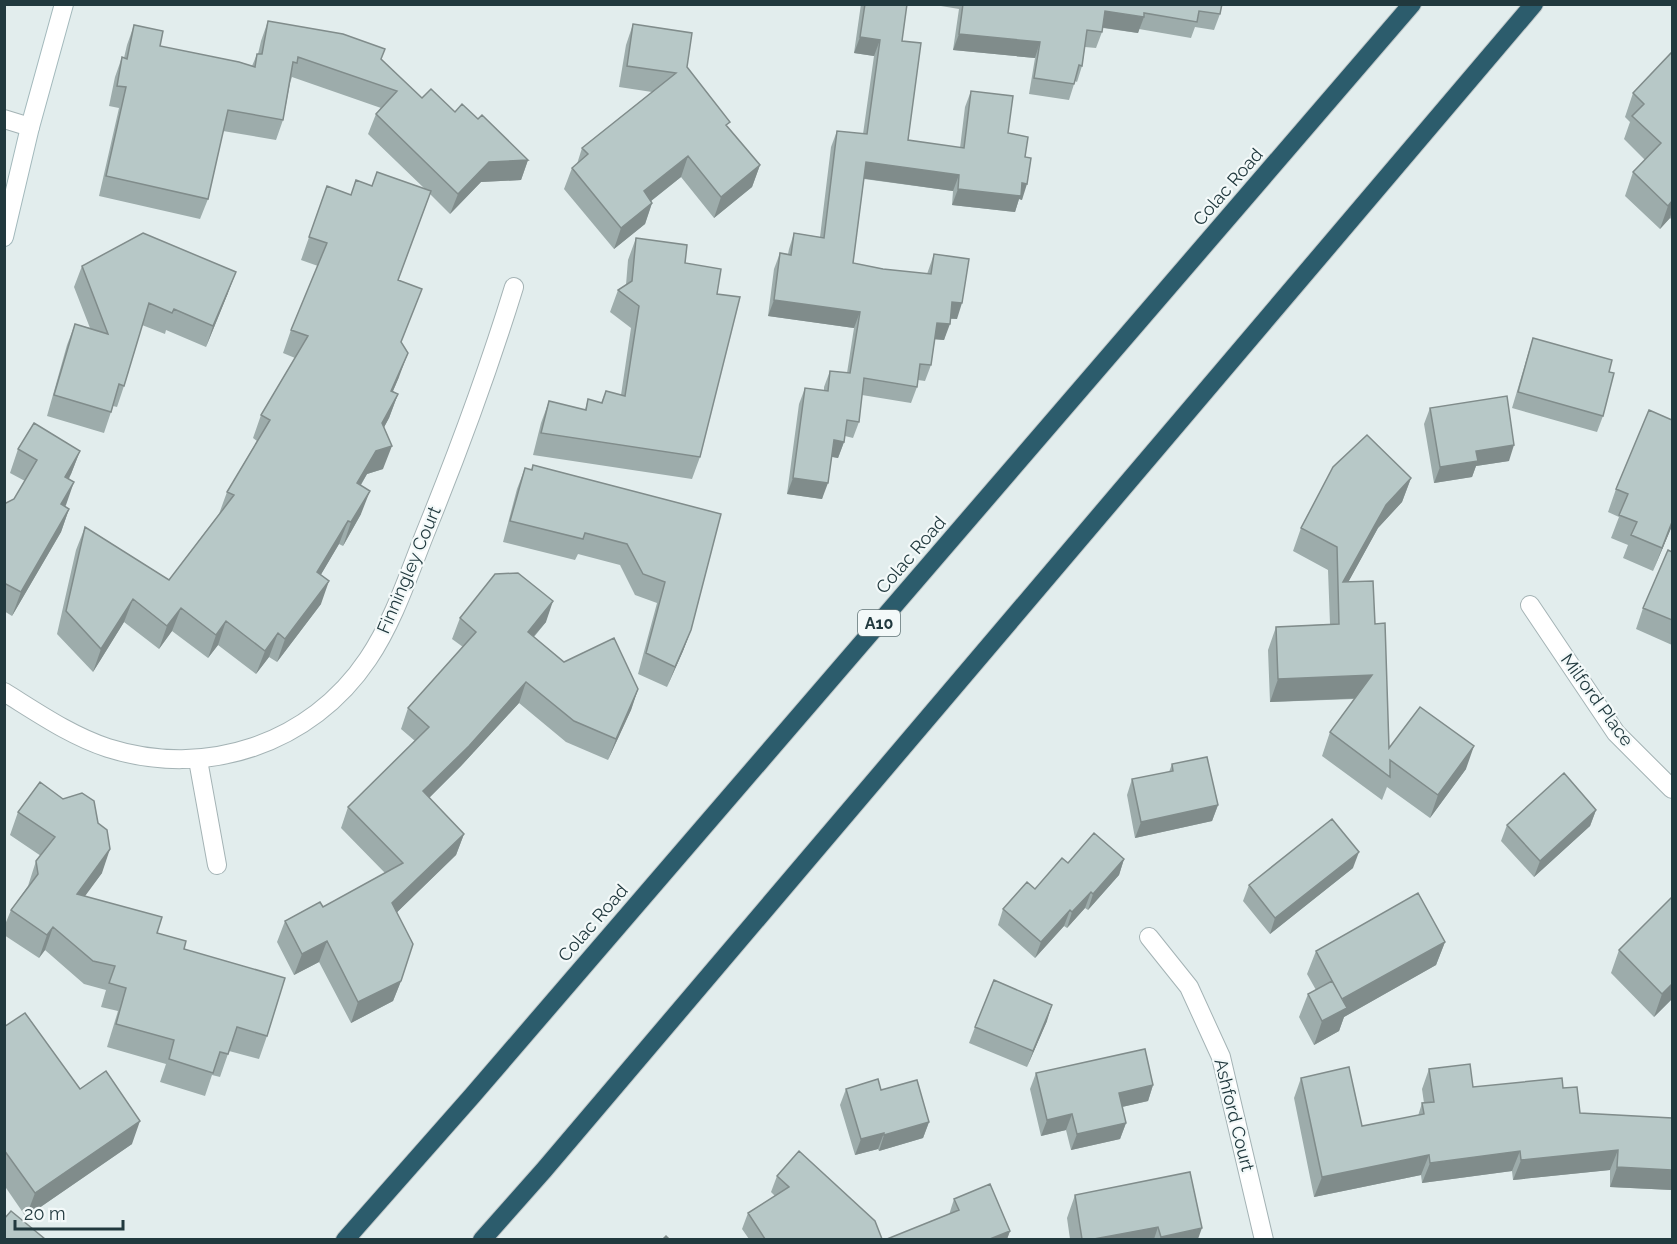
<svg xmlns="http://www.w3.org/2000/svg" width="1677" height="1244" font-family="Raleway,sans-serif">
<rect width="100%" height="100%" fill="#e2eded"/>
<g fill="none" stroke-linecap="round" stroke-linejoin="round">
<g stroke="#a4b3b5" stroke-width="20">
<path id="street" d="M4,119L30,127
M1530,605L1616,733L1672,789
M4,692C38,713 71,736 108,748C206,779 311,744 368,659C395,619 410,570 428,526C460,447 489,368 514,287
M198,760L217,865
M1149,937L1189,987L1221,1057L1264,1240"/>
</g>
<g stroke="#a3b9bc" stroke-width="20">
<path id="secondary" d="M4,237L30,127L64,4"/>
</g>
<g stroke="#c1c8c9" stroke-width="20">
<path id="highway" d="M345,1240L472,1096L1412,4
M482,1240L544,1170L1534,4"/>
</g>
<use href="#street" stroke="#fff" stroke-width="18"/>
<use href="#secondary" stroke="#fff" stroke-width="18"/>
<use href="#highway" stroke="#2c5c6c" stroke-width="18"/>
</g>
<path fill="#9dacab" d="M861,4H907L902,41L908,140L960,148L965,107L971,91L1008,133L1025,157L1022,200L1019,199L1015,212L952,205L953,191L864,179L853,263L883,269L927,274L934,254L957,319H950L944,340L935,339L931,365L925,381L918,380L917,387L911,403L862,395L859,422L853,438L845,436L844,442L838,458L832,457L822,499L787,494L799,404L805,388L824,391V387L830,371L847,373L854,328L768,316L774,269L780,253L788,254L789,249L794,233L820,237L831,147L837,131L863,134L874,56L854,53Z
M929,4H1222L1220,14L1214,30L1195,27L1191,38L1139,29L1138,33L1103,28L1102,32L1096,48L1085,47L1082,66L1077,82L1075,81L1069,100L1029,94L1035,58L953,50L959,9Z
M268,21L381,59L422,98L455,112L478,119L528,160L521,180L481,182L450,214L430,194L398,280L401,343L399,377L393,391L398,394L389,418L384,427L383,469L367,474L361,485V514L343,546L339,544L321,574V604L277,662L269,657L256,674L218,645L208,658L172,631L159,649L124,622L93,672L57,634L76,550L85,527L169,580L219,514L227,492L257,441L253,438L261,415L295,358L283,353L291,330L318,266L301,260L327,186L351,195L356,180L372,186L425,189L368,134L376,114L381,108L292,77L290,83L283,120L276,140L223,131L208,199L200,219L99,196L119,108L109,106L115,77L122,57L124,58L127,45L134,25L160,46L252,66L257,54H258L261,41Z
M633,24L687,67L728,128L760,165L752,187L714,218L681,177L651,201L652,203L645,224L614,249L564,189L572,168L577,164L582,148L652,92L619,87L626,45Z
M1672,52V220L1670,218L1660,229L1625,196L1633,172L1645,160L1624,139L1630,122L1625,117L1633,93Z
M636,238L685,263L717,294L700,457L692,479L533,455L541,423L549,401L585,410L588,399L601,403L606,391L621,395L631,328L610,312L618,290L626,285L628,260Z
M82,266L228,293L206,347L166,330L165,334L142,325L124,386L117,407L113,406L104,433L47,416L67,345L75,324L90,328L74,287Z
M1533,338L1609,372L1603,416L1597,432L1512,408L1528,354Z
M1430,408L1509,461L1476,466L1472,477L1434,483L1424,424Z
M1672,420V526L1653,571L1623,558L1628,545L1611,538L1619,517L1608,512L1616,489Z
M18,449L80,451L71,474L69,479L65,506L69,509L61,532L12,616L4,611V504L14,499L25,481L10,473Z
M533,465L721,514L691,630L683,651L667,687L638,674L657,603L635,595L620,565L578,554L575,560L503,542L517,489L525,468L531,470Z
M1411,478L1402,502L1378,528L1348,582L1375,624L1389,748L1466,769L1430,818L1387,787L1382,800L1322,756L1330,732L1355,699L1270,702L1268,650L1276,627L1330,624L1328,570L1293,551L1301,528Z
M1672,552V645L1636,629L1643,608Z
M460,618L546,622L534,637L564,662L638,689L631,710L608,760L566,742L519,703L461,766L429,798L464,834L456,855L397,912L401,981L393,1001L351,1023L319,962L294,975L277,942L285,921L323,907L385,873L341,828L348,807L415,741L401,729L408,708L463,647L452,639Z
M1172,764L1218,805L1212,821L1135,838L1127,795L1132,779L1169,772Z
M40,782L102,873L84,896L157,933L184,949L267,1036L259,1059L229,1051L220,1077L212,1075L205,1096L160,1082L166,1064L107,1047L118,1011L101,1007L106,990L84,984L45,950L39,958L4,935V927L11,910L28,886L36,861L41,856L10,835L18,812Z
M1596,810L1590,826L1534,877L1501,841L1507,825Z
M1124,859L1119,875L1088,910L1085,908L1067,928L1064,926L1035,958L998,925L1003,909L1035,889L1068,863Z
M1353,868L1270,934L1243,901L1249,885Z
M1672,897V999L1654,1017L1611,973L1619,950Z
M1445,942L1436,965L1344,1017L1339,1031L1314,1045L1299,1017L1308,994L1316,990L1307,974L1316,951Z
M1047,1021L1027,1067L969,1043L975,1027Z
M4,1027L80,1089L132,1144L26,1217L4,1185Z
M1429,1069L1473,1087L1563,1088L1580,1113L1672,1118V1190L1610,1187V1170L1513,1180L1512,1171L1422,1183L1421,1175L1314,1197L1294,1098L1301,1078L1362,1126L1418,1116L1422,1103H1424L1422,1089Z
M1036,1073L1153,1085L1148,1101L1122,1107L1126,1123L1120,1139L1071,1150L1066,1130L1041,1136L1030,1089Z
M846,1089L881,1090L929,1122L923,1138L879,1151L878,1149L855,1155L840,1105Z
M777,1176L882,1239H749L742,1229L748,1213L775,1196L771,1192Z
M1075,1195L1198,1239H1070L1067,1218Z
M954,1199L1010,1231L1007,1239H887L949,1215Z"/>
<path fill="#808c8b" d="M1105,11L1144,17L1138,33L1099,27Z
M959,34L1040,42L1035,58L953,50Z
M860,37L880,40L874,56L854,53Z
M688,156L681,177L636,213L644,191Z
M528,160L521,180L481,182L450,214L458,194L489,162Z
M866,162L959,175L953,191L860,178Z
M760,165L752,187L714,218L721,197Z
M1022,183L1027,184L1022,200L1019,199L1015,212L952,205L958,189Z
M1672,201V211L1670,218L1660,229L1668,206Z
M652,203L645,224L614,249L621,228Z
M236,272L228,293L206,347L213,326Z
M774,300L860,312L854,328L768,316Z
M952,302L962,303L957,319L947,318Z
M937,323L950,324L944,340L931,339Z
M408,353L399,377L383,414L391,391Z
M398,394L389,418L374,446L382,423Z
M834,440L844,442L838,458L828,456Z
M1514,445L1509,461L1476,466L1472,477L1434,483L1440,467L1476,451Z
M392,446L383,469L367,474L348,506L357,483L376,451Z
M80,451L71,474L56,500L65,477Z
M793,478L828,483L822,499L787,494Z
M1411,478L1402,502L1378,528L1339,599L1343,582L1386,505Z
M74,482L66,505L53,527L61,504Z
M370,491L361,514L343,546L351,522Z
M69,509L61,532L12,616L21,592Z
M348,521L339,544L309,595L317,572Z
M1672,522V526L1653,571L1662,548Z
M329,581L321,604L277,662L285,639Z
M133,599L124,622L93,672L101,649Z
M553,601L546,622L520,652L528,632Z
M181,608L172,631L159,649L167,626Z
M226,621L218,645L208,658L216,635Z
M691,630L683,651L667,687L675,667Z
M278,633L269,657L256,674L265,651Z
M1372,675L1364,698L1270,702L1278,679Z
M526,682L519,703L461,766L415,812L423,791Z
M638,689L631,710L608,760L616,739Z
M1474,746L1466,769L1430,818L1438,795Z
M1218,805L1212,821L1135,838L1141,822Z
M1596,810L1590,826L1534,877L1540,861Z
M464,834L456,855L385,924L392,903Z
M110,849L102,873L69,918L77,894Z
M1359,852L1353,868L1270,934L1275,918Z
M1124,859L1119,875L1088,910L1093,894Z
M1091,892L1085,908L1067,928L1072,912Z
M1070,910L1064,926L1035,958L1041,942Z
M53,927L45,950L39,958L47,935Z
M327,941L319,962L294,975L302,954Z
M1445,942L1436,965L1344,1017L1339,1031L1314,1045L1322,1021L1342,999Z
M401,981L393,1001L351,1023L358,1002Z
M1672,984V999L1654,1017L1662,994Z
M1052,1005L1047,1021L1027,1067L1033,1051Z
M1153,1085L1148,1101L1113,1109L1119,1093Z
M1072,1114L1066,1130L1041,1136L1047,1120Z
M140,1121L132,1144L26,1217L35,1193Z
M929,1122L923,1138L879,1151L884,1135Z
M1126,1123L1120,1139L1071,1150L1077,1134Z
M884,1133L878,1149L855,1155L861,1139Z
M1618,1150L1610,1170L1513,1180L1521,1160Z
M1520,1151L1512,1171L1422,1183L1430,1163Z
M1429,1155L1421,1175L1314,1197L1322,1177Z
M1617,1167L1672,1170V1190L1610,1187Z
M1158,1227L1154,1239H1094Z
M1202,1228L1198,1239H1160L1161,1237Z
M1010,1231L1007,1239H990Z"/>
<path fill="#b7c8c7" stroke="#808c8b" stroke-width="1.5" d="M865,4H907L902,41L921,43L908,140L964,148L971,91L1013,96L1008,133L1028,137L1025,157L1031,158L1027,184L1022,183L1021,196L958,189L959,175L866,162L853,263L883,269L931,274L934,254L969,259L962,303L952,302L950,324L937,323L931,365L920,364L917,387L864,378L859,422L847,420L844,442L834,440L828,483L793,478L805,388L828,391L830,371L850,373L860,312L774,300L780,253L791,255L794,233L824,238L837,131L867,134L880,40L860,37Z
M963,4H1222L1220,14L1199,11L1197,22L1144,13V17L1105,11L1102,32L1087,30L1082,66L1079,65L1074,84L1034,78L1040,42L959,34Z
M268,21L343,34L385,49L381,59L422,98L431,89L455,112L462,104L478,119L482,115L528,160L489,162L458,194L376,114L397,91L298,57L297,63L293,62L283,120L228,110L208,199L106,176L126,87L117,86L122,57L127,59L134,25L163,31L160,46L239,62L255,67L257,54H262Z
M633,24L692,33L687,67L730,122L726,125L760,165L721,197L688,156L644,191L652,203L621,228L572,168L588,154L582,148L676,73L627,66Z
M1672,52V201L1668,206L1633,172L1661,143L1632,116L1644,104L1633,93Z
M377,172L431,191L398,280L422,289L401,342L408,353L391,391L398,394L382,423L392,446L376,451L357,483L370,491L351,522L348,521L317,572L329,581L285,639L278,633L265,651L226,621L216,635L181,608L167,626L133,599L101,649L66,611L85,527L169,580L234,495L227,492L270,420L261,415L308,336L291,330L327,243L309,237L327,186L351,195L356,180L372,186Z
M143,233L236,272L213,326L174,309L172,313L149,303L124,386L119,384L111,412L54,395L75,324L108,334L82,266Z
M636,238L687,245L685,263L721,269L717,294L740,297L700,457L541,433L549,401L586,410L588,399L602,403L606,391L625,396L639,306L618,290L632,281Z
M1533,338L1612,360L1609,372L1614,373L1603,416L1518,392Z
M1507,396L1514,445L1476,451L1478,461L1440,467L1430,408Z
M1649,410L1672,420V522L1662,548L1631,535L1637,522L1619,515L1628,494L1616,489Z
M34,423L80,451L65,477L74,482L61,504L69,509L21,592L4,583V504L14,499L37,460L18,449Z
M1367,435L1411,478L1386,505L1343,582L1373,581L1375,624L1385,623L1389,748L1420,707L1474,746L1438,795L1390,760V777L1330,732L1372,675L1278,679L1276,627L1339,624L1337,547L1301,528L1333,467Z
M533,465L721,514L691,630L675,667L646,653L665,582L643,574L627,544L585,533L583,539L510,521L525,468L532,470Z
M1668,550L1672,552V620L1643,608Z
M518,573L553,601L528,632L564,662L614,638L638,689L616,739L574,721L526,682L469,746L423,791L464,834L392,903L413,944L401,981L358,1002L327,941L302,954L285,921L320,902L323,907L403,863L348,807L429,727L408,708L476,632L460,618L495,574Z
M1207,757L1218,805L1141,822L1132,779L1173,771L1172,764Z
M1564,773L1596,810L1540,861L1507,825Z
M40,782L63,799L82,793L94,801L98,823L107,830L110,849L77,894L162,917L157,933L186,941L184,949L285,978L267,1036L237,1027L228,1054L220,1052L213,1073L169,1059L174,1040L116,1024L126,988L109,983L115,966L93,961L53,927L47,935L11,910L38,874L36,861L55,837L18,812Z
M1332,819L1359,852L1275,918L1249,885Z
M1094,833L1124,859L1093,894L1091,892L1072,912L1070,910L1041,942L1003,909L1027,882L1035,889L1062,858L1068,863Z
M1418,893L1445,942L1342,999L1316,951Z
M1672,897V984L1662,994L1619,950Z
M994,980L1052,1005L1033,1051L975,1027Z
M1332,981L1347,1008L1322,1021L1308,994Z
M25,1013L80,1089L106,1071L140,1121L35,1193L4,1150V1027Z
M1145,1049L1153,1085L1119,1093L1126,1123L1077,1134L1072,1114L1047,1120L1036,1073Z
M1470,1064L1473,1087L1562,1078L1563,1088L1577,1087L1580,1113L1672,1118V1170L1617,1167L1618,1150L1521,1160L1520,1151L1430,1163L1429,1155L1322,1177L1301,1078L1349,1067L1362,1126L1424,1114L1422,1103L1434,1102L1429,1069Z
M878,1079L881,1090L917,1080L929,1122L884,1135V1133L861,1139L846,1089Z
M799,1151L875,1221L882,1239H765L748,1213L789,1187L777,1176Z
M1190,1172L1202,1228L1161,1237L1158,1227L1094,1239H1082L1075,1195Z
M990,1184L1010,1231L990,1239H887L959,1210L954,1199Z
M11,1211L45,1239H4V1219Z
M666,1236L669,1239H663Z"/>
<g text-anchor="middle" stroke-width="4.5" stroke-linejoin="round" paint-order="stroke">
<rect fill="#f3f9f9" stroke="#607376" stroke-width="1.5" x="858" y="610" width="42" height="26" rx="4.5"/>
<g font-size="16" font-weight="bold" fill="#21393e">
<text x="879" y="629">A10</text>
</g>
<g font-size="18" fill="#21393e" stroke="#f3f9f9">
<text transform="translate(1228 187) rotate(-49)" y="6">Colac Road</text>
<text transform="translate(911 555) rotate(-49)" y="6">Colac Road</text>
<text transform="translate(409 570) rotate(-67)" y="6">Finningley Court</text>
<text transform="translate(1597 700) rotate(54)" y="6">Milford Place</text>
<text transform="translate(593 923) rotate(-49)" y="6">Colac Road</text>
<text transform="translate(1234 1115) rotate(76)" y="6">Ashford Court</text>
</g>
</g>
<rect width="1677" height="1244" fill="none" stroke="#21393e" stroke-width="12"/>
<path d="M15 1220v9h108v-9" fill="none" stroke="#21393e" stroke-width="3"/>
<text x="24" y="1220" font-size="18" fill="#21393e" stroke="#f3f9f9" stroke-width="4.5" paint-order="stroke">20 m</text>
</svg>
